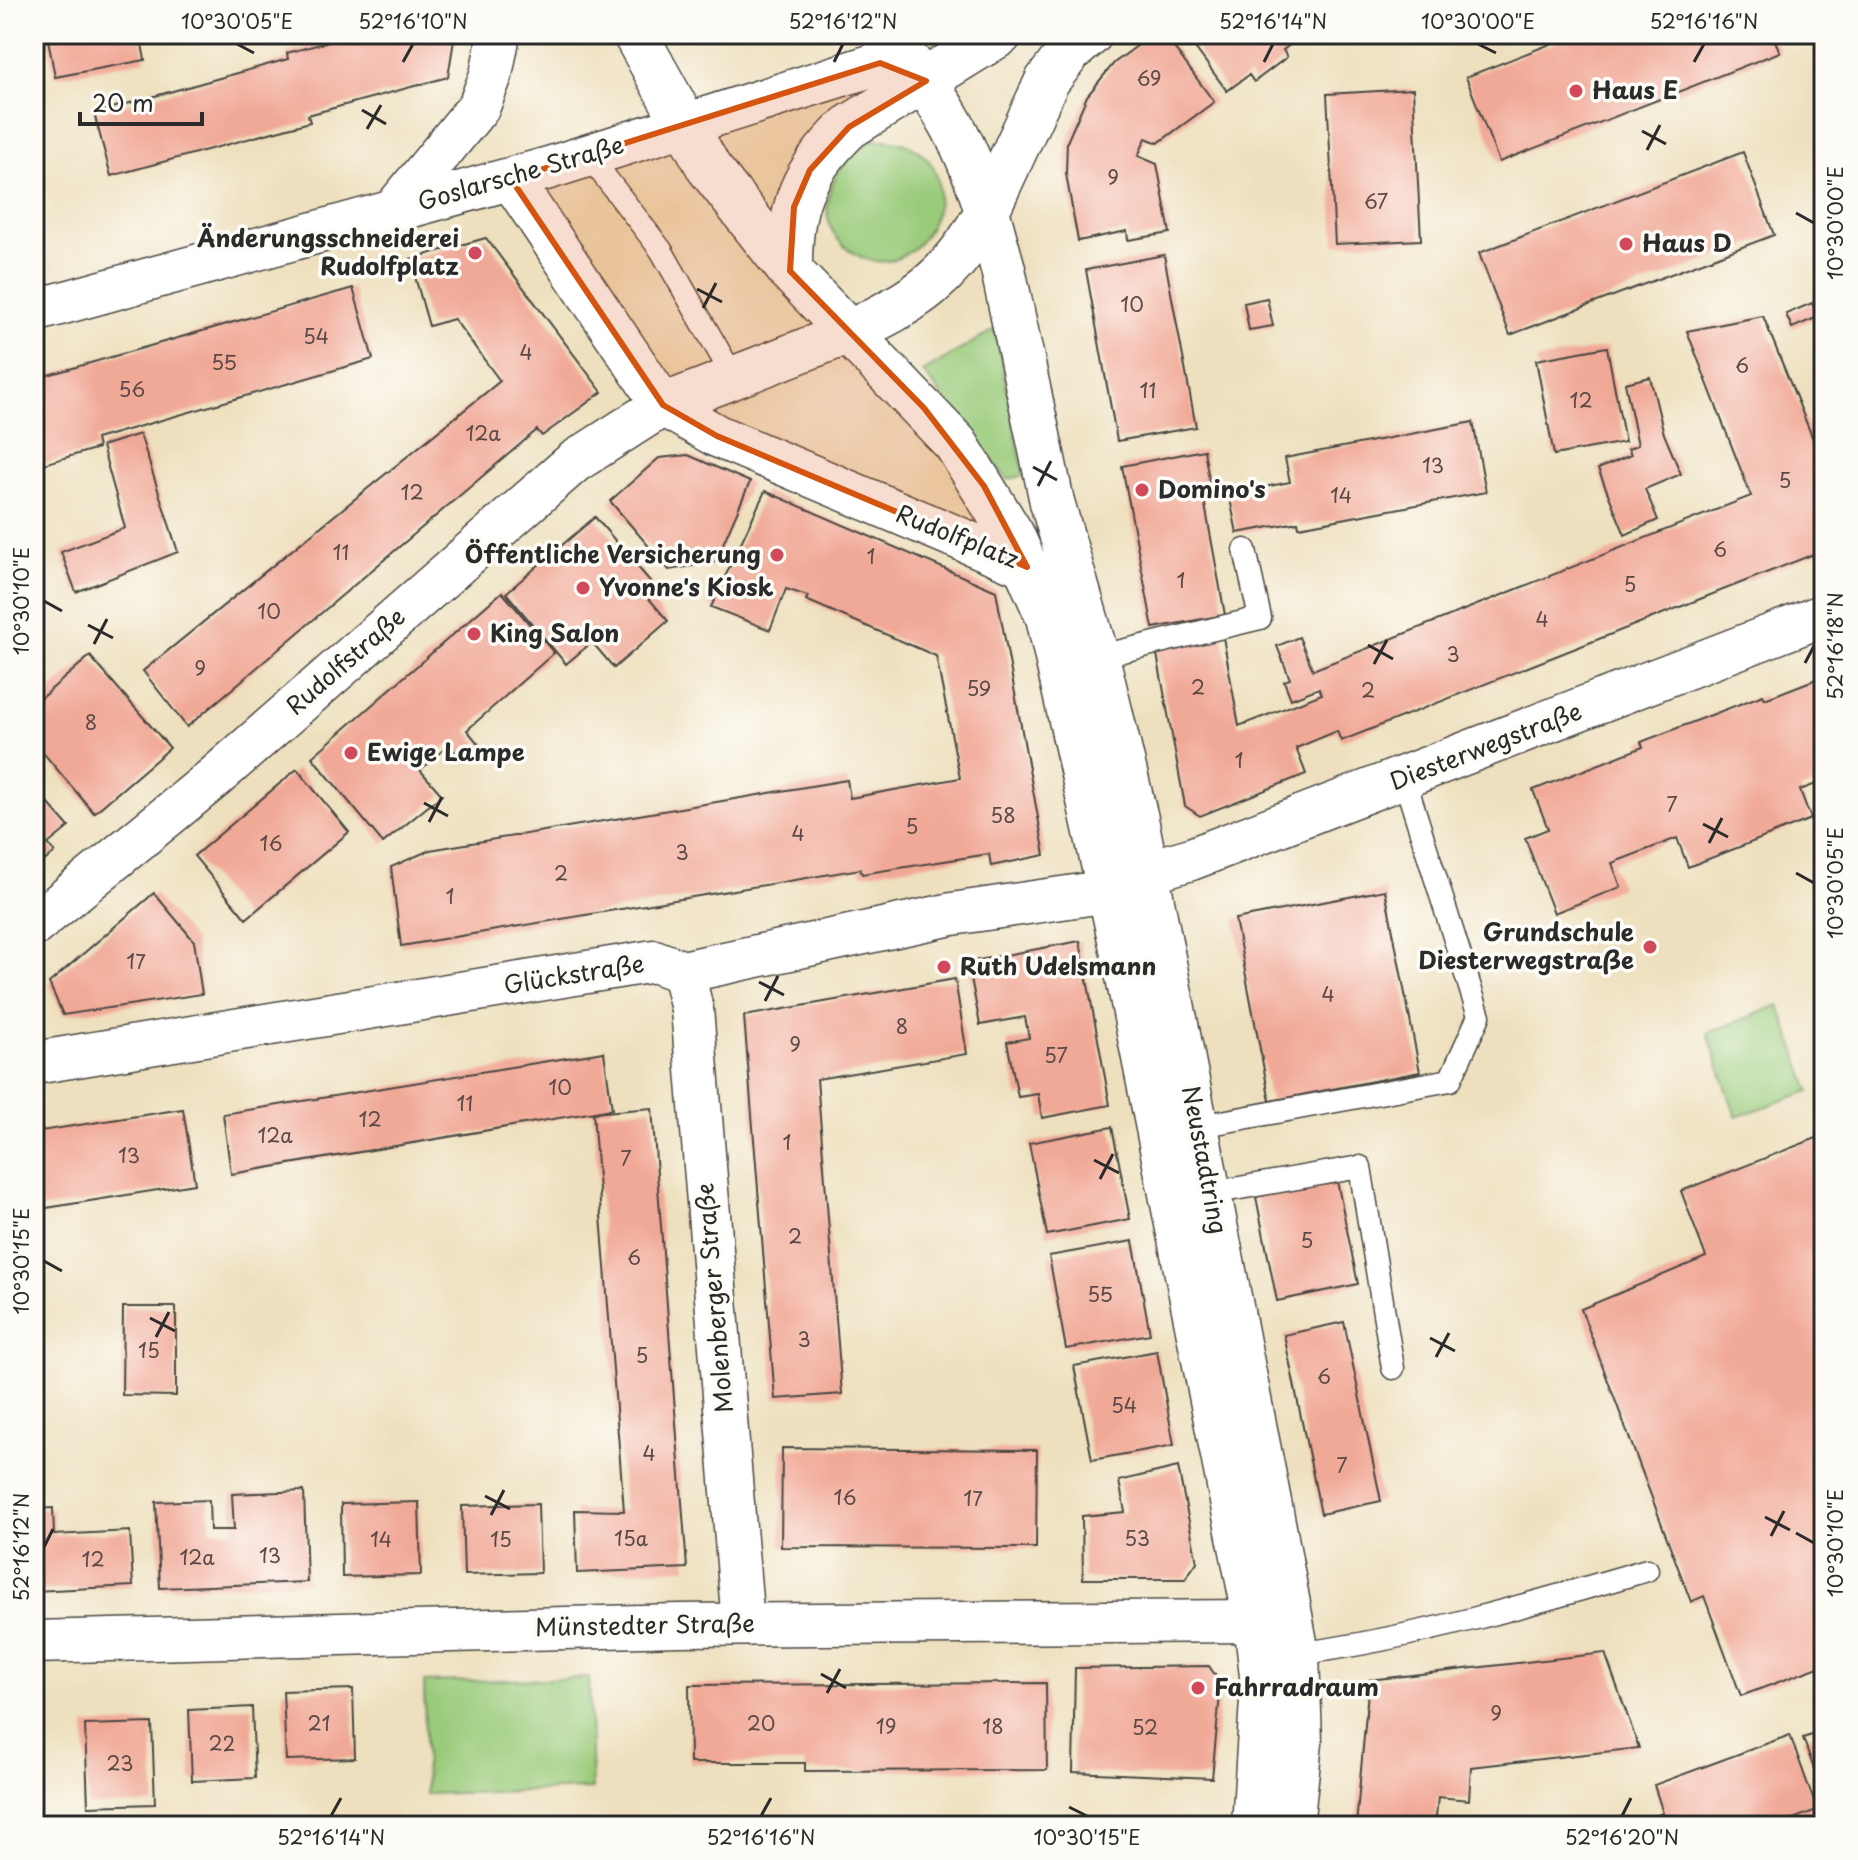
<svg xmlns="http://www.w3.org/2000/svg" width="1858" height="1860" font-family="'Playpen Sans',sans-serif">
<rect width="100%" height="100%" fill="#fdfcf7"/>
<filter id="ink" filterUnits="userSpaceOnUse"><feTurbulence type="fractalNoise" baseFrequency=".0125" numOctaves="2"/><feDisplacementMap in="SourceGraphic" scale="16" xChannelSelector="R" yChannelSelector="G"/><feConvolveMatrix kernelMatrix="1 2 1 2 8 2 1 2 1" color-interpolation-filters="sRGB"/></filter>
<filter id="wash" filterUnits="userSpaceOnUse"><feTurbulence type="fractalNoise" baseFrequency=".006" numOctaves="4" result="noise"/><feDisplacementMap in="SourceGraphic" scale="32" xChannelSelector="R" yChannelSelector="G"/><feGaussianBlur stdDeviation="1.8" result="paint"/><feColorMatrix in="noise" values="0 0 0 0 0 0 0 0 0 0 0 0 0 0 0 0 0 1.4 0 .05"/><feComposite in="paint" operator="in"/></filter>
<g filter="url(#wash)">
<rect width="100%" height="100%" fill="#eee0be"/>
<path fill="#9acb7a" stroke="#627b52" stroke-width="2" d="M873,140C991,136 929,302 852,252C805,221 832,161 873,140Z
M995,329L1024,476L1007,479L923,372Z
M1779,1005L1810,1091L1736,1117L1708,1033Z
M589,1678L592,1789L426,1794L424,1682Z"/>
<g id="blocks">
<path fill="#f1a997" d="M47,34H140L145,60L55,77Z
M357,34H455L448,77L308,115L310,122L111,176L94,113L288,59L287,53Z
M1153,34H1164L1214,102L1158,143L1146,138L1138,156L1157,164L1170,233L1128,240L1127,231L1078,241L1066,174L1067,142L1087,96L1114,63Z
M1185,34H1304L1283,50L1287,57L1254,82L1249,75L1227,91Z
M1576,34H1772L1780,52L1499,162L1466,77Z
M1413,89L1421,240L1335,244L1327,94Z
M1743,152L1774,235L1510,335L1479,253Z
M486,238L602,392L542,436L537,430L187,727L143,671L500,381L454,319L429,326L410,259Z
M1164,255L1196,427L1117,441L1086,270Z
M353,288L373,359L96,439L98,448L34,467V379Z
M1267,298L1273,326L1249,330L1244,303Z
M1812,303L1818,317L1792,328L1786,314Z
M1763,316L1824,466V550L1341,741L1337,731L1296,748L1306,774L1200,816L1185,806L1156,649L1223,637L1239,726L1322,694L1319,688L1291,699L1284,681L1290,679L1277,646L1299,637L1313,670L1751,496L1687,331Z
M1607,347L1625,442L1554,455L1536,360Z
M1650,377L1664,434L1681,474L1645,489L1658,520L1625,535L1598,469L1631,455L1628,449L1638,445L1625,383Z
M1473,422L1486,492L1299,527L1298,522L1237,533L1229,494L1290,482L1285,458Z
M140,434L178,552L76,592L61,552L125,528L102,446Z
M1204,450L1211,492L1203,494L1225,615L1153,628L1122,466Z
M688,455L750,482L715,562L669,570L610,501L659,458Z
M765,491L996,591L1045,855L991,866L989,854L862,874L860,869L401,946L391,867L430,850L847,780L850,798L960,778L936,656L806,600L808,596L786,589L770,630L711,607Z
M595,517L655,587L646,595L668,621L614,668L592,642L566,664L506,593Z
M502,592L554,653L467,730L481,747L464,762L449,745L420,770L442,795L383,843L312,757Z
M90,656L170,748L94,813L34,742V704Z
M1824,676V781L1800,790L1811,819L1688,867L1677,838L1612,863L1621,887L1554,913L1525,838L1548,829L1533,790L1643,747L1641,742L1763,695L1765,699Z
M297,769L349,832L246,919L194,856Z
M34,787L69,827L48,844L55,852L34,870Z
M1385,890L1420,1072L1270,1101L1235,919Z
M154,893L194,941L202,994L63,1015L49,983Z
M1080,941L1110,1105L1042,1118L1038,1094L1018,1097L1007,1042L1029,1038L1025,1017L980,1025L968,962Z
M955,979L967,1054L817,1079L842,1394L775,1399L744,1016Z
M604,1052L612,1109L231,1174L223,1114Z
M652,1108L687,1568L577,1573L575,1510L624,1511L593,1113Z
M183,1109L195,1184L34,1210V1132Z
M1112,1127L1130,1219L1047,1235L1029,1143Z
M1824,1135V1665L1741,1696L1704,1596L1691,1602L1581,1309L1706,1257L1681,1191Z
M1337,1181L1358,1284L1277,1301L1256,1197Z
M1133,1241L1150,1334L1066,1349L1049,1256Z
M123,1307H176V1396L122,1395Z
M1344,1322L1381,1501L1321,1514L1284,1335Z
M1157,1351L1174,1445L1092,1460L1074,1366Z
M782,1448L1037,1450L1036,1548L781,1547Z
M1178,1467L1197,1562L1185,1579H1083L1082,1516L1125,1512L1119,1481Z
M304,1491L307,1582L160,1588L156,1502L209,1500L210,1530H234L232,1494Z
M419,1502L421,1575L342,1577L341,1504Z
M538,1504L540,1573L464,1575L462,1506Z
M53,1508L54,1535L130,1531L133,1586L34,1591V1509Z
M1605,1653L1639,1748L1471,1767L1469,1800L1438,1797L1435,1826H1356L1369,1680Z
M1209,1666L1221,1684L1212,1778L1073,1772L1075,1668Z
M1046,1683L1047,1770L805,1771V1763H690L689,1685Z
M353,1689L355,1758L286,1760L283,1691Z
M252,1707L255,1778L192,1781L189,1710Z
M152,1723L155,1804L88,1806L85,1725Z
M1824,1731V1797L1803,1738Z
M1790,1735L1817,1810L1774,1826H1628L1663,1813L1654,1785Z"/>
</g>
</g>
<g filter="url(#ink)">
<use href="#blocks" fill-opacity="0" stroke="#484641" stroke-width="2"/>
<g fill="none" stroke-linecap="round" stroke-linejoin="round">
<g stroke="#484641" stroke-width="25">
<path id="lane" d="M589,156L661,250L734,378
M1097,657L1260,618L1245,550
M1189,1128L1450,1080L1479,1016L1404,778
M1211,1193L1360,1167L1393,1368
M1297,1654C1416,1638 1532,1604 1647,1570"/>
</g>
<g stroke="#484641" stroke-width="45">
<path id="street" d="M511,179L663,405L717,436L1027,567
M393,211L479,106L491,75L499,34
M34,311L549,168L880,63L926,81
M1146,872L1191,859L1824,615
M34,925L215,777L574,462L663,405L848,333
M683,972L692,1009L743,1624
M34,1063L654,961L683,972L952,914L1109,891
M34,1642L679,1625L1256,1621"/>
</g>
<g stroke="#484641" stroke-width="47">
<path id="secondary" d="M635,34L709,168L790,271
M848,333C914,302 953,278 987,211C963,133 938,95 885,34"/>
</g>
<g stroke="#484641" stroke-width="47">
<path id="primary" d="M1000,34L849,127C801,173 789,206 790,271L956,444L1012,535L1048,617L1124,957L1256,1621L1263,1685L1254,1826
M1090,34L1070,51L1047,81L987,211L1003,269L1052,502L1097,657L1136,819L1276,1538L1297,1654L1300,1742L1291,1826"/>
</g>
<use href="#lane" stroke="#fff" stroke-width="22"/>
<use href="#street" stroke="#fff" stroke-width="42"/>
<use href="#secondary" stroke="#fff" stroke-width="44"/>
<use href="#primary" stroke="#fff" stroke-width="44"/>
</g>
</g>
<path fill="#d5540f" fill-opacity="0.2" stroke="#d5540f" stroke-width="6" stroke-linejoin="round" d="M880,63L926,81L849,127L810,170L794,207L790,271L924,408L984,486L1027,567L717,436L663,405L511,179Z"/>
<path fill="none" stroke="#2b2b2b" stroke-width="3" d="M237,44L254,53M1478,44L1496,53M403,62L413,44M834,62L843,44M1264,62L1273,44M1694,62L1704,44M362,110L386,124M367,129L381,105M1642,131L1666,144M1647,150L1660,125M1796,213L1814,223M697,289L722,302M703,308L716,283M1033,467L1057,480M1038,486L1051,461M44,601L62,611M88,625L113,638M94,644L107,619M1368,645L1393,659M1805,663L1814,646M1374,664L1387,640M424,803L448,816M429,822L442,797M1703,824L1728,837M1709,843L1722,818M1796,873L1814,883M759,982L784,995M765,1001L778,976M1094,1160L1119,1173M1100,1179L1113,1154M44,1261L62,1271M150,1318L175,1331M156,1337L169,1312M1430,1338L1455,1351M1436,1357L1449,1333M485,1496L510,1509M491,1515L504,1490M1765,1517L1790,1530M1796,1533L1814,1543M1771,1536L1784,1511M44,1547L53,1529M821,1674L846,1688M827,1693L840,1669M1069,1807L1087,1816M331,1816L341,1798M761,1816L771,1798M1622,1816L1631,1798"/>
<g fill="#d1495b" stroke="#fdfcf7" stroke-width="3">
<circle cx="1576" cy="91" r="8"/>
<circle cx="1626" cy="244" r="8"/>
<circle cx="475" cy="253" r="8"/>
<circle cx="1142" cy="490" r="8"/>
<circle cx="777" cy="555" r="8"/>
<circle cx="583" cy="588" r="8"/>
<circle cx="474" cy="634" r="8"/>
<circle cx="351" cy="753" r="8"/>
<circle cx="1650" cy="947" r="8"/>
<circle cx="944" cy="967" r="8"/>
<circle cx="1198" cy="1688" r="8"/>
</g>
<g text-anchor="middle" stroke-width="7" stroke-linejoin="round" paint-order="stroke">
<g font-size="20" fill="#5c4a46">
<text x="1149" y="86">69</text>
<text x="1113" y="185">9</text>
<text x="1376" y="209">67</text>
<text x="1132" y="312">10</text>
<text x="316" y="344">54</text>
<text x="526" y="360">4</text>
<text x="224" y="370">55</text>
<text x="1742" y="373">6</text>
<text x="132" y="397">56</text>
<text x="1148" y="398">11</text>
<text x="1581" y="408">12</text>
<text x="483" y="441">12a</text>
<text x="1433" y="473">13</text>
<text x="1785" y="488">5</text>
<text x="412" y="500">12</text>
<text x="1341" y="503">14</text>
<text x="1720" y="557">6</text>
<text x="341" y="560">11</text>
<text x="871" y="564">1</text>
<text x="1181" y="588">1</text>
<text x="1630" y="592">5</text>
<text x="269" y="619">10</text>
<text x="1542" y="627">4</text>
<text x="1453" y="662">3</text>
<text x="200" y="676">9</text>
<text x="1198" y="695">2</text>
<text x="979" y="696">59</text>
<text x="1368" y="698">2</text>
<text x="91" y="730">8</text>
<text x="1239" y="768">1</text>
<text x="1672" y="812">7</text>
<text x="1003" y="823">58</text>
<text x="912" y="834">5</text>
<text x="798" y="841">4</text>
<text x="271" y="851">16</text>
<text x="682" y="860">3</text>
<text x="561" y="881">2</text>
<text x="450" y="904">1</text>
<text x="136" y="969">17</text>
<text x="1328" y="1002">4</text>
<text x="902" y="1034">8</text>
<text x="795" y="1052">9</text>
<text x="1056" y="1063">57</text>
<text x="560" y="1095">10</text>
<text x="465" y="1111">11</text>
<text x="370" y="1127">12</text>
<text x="275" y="1143">12a</text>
<text x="787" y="1150">1</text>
<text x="129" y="1163">13</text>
<text x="626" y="1166">7</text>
<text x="795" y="1244">2</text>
<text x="1307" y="1248">5</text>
<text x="634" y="1265">6</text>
<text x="1100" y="1302">55</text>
<text x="804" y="1347">3</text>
<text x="149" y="1358">15</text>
<text x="642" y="1363">5</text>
<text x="1324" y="1384">6</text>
<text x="1124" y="1413">54</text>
<text x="649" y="1461">4</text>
<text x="1342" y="1473">7</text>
<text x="845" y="1505">16</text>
<text x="973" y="1506">17</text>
<text x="631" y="1546">15a</text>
<text x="1137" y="1546">53</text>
<text x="381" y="1547">14</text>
<text x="501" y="1547">15</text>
<text x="270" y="1563">13</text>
<text x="197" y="1565">12a</text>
<text x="93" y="1567">12</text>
<text x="1496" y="1721">9</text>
<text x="319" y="1731">21</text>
<text x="761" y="1731">20</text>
<text x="886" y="1734">19</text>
<text x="993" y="1734">18</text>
<text x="1145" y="1735">52</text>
<text x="222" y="1751">22</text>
<text x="120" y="1771">23</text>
</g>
<g font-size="24" font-weight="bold" fill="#2b2b2b" stroke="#fdfcf7" text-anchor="start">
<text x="1592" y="99">Haus E</text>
<text x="459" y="247" text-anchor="end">Änderungsschneiderei<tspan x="459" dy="28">Rudolfplatz</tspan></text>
<text x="1642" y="252">Haus D</text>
<text x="1158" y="498">Domino's</text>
<text x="761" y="563" text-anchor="end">Öffentliche Versicherung</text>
<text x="599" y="596">Yvonne's Kiosk</text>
<text x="490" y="642">King Salon</text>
<text x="367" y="761">Ewige Lampe</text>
<text x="1634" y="941" text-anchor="end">Grundschule<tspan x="1634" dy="28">Diesterwegstraße</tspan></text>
<text x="960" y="975">Ruth Udelsmann</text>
<text x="1214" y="1696">Fahrradraum</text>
</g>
<g font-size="24" fill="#2b2b2b" stroke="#fdfcf7">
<text transform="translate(521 174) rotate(-16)" y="8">Goslarsche Straße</text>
<text transform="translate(957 537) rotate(22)" y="8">Rudolfplatz</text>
<text transform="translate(346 662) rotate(-41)" y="8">Rudolfstraße</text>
<text transform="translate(1486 747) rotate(-21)" y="8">Diesterwegstraße</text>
<text transform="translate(574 975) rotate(-9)" y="8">Glückstraße</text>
<text transform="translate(1204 1160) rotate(79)" y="8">Neustadtring</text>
<text transform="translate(715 1298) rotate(-95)" y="8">Molenberger Straße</text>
<text transform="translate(645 1626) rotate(-1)" y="8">Münstedter Straße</text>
</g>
</g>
<rect width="1858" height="1860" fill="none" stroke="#fdfcf7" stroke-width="88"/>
<path d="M80 112v12h122v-12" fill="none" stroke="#2b2b2b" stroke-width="4"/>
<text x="92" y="112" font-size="24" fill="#2b2b2b" stroke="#fdfcf7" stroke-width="6" paint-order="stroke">20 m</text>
<rect x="44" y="44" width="1770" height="1772" fill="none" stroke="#2b2b2b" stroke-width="3"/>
<g font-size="20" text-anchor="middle" fill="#2b2b2b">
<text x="237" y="29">10°30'05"E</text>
<text x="413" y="29">52°16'10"N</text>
<text x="843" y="29">52°16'12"N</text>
<text x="1273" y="29">52°16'14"N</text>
<text x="1478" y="29">10°30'00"E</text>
<text x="1704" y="29">52°16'16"N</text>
<text transform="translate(1836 223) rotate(-90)" y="7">10°30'00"E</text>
<text transform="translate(22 601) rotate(-90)" y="7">10°30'10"E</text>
<text transform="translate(1836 646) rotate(-90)" y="7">52°16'18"N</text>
<text transform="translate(1836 883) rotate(-90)" y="7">10°30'05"E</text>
<text transform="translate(22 1261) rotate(-90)" y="7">10°30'15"E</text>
<text transform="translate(1836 1543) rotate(-90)" y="7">10°30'10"E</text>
<text transform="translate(22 1547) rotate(-90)" y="7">52°16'12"N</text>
<text x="331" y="1845">52°16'14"N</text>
<text x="761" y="1845">52°16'16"N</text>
<text x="1087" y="1845">10°30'15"E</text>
<text x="1622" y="1845">52°16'20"N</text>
</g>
</svg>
